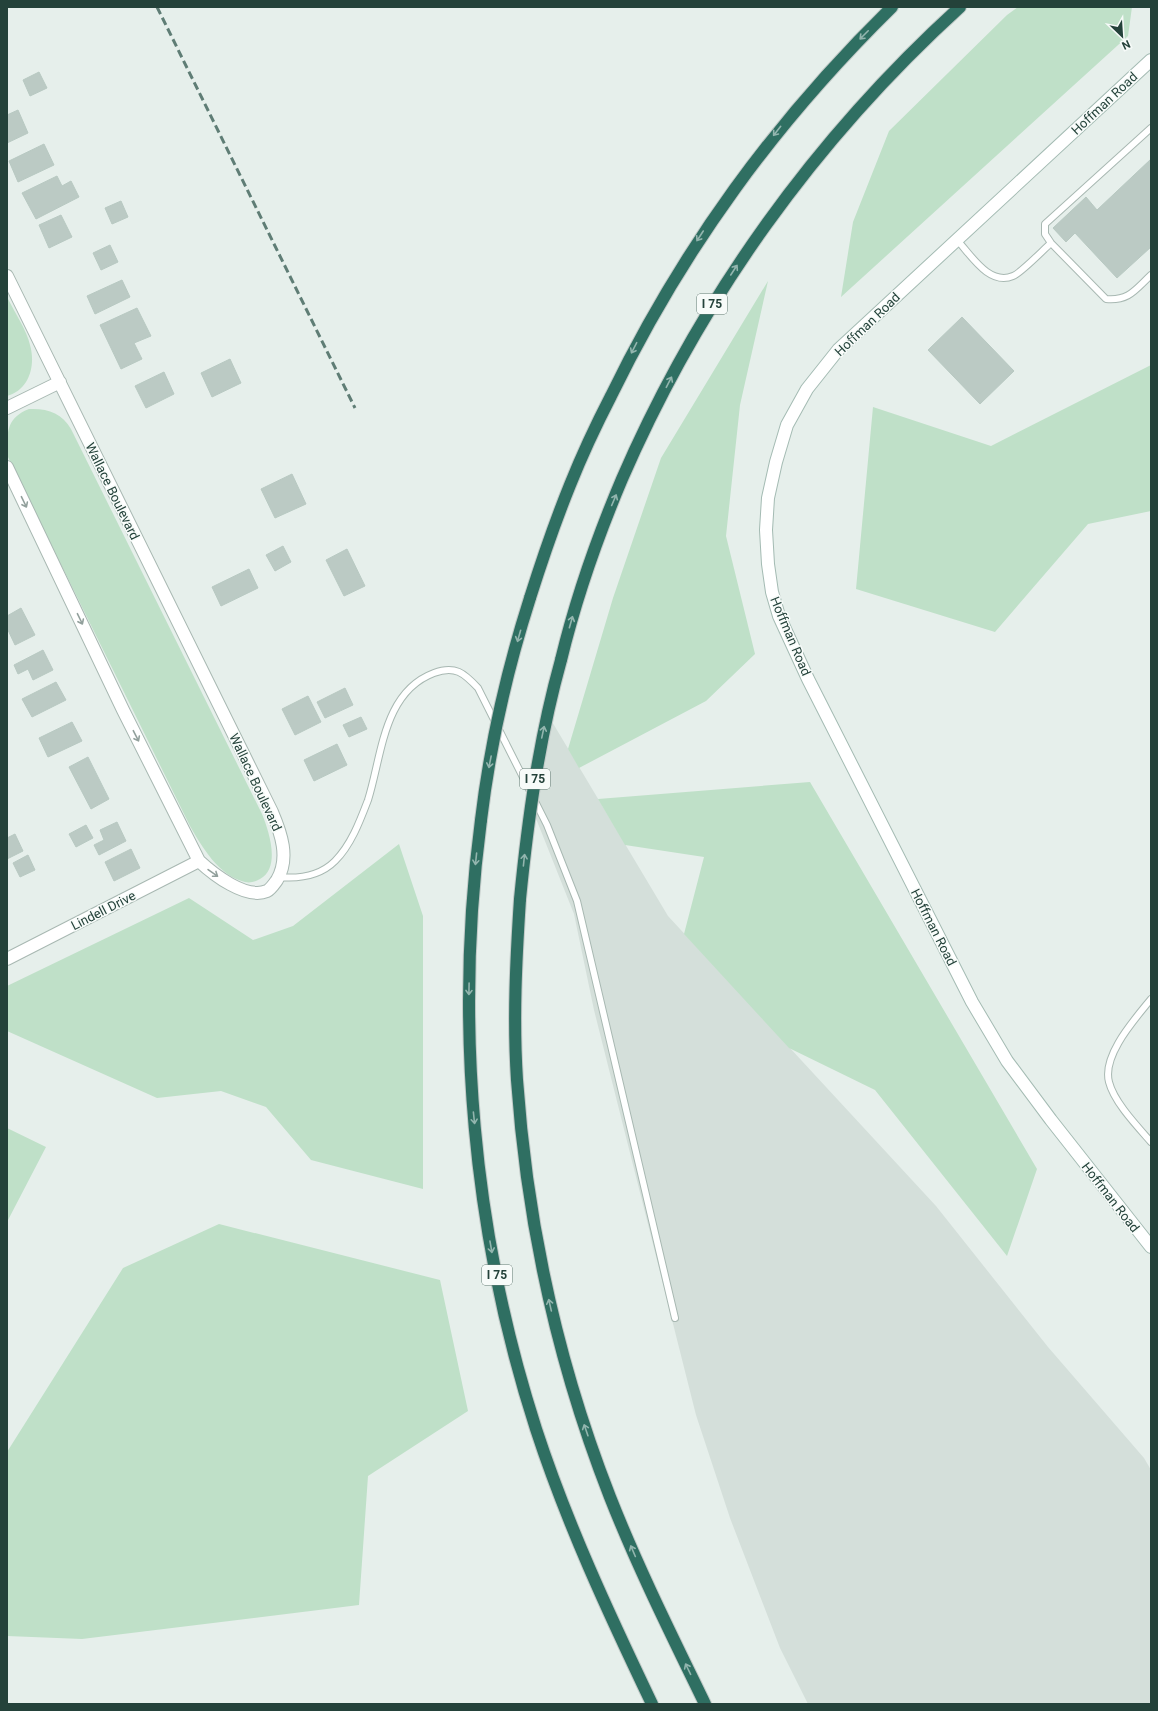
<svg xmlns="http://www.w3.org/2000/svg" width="1158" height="1711" font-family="Roboto,sans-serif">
<rect width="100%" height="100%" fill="#e6efeb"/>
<path fill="#d4dfda" d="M548,715L668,916L936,1206L1048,1347L1144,1458L1151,1470V1704H808L780,1648L730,1518L696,1415L594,1010L574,914L531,806Z"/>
<path fill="#bfe0c8" d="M1018,7H1132L1128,36L841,297L853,222L889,131L1007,15Z
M768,281L740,405L726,536L755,654L706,701L579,768L568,749L613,598L661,458Z
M7,297C14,311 27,331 30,345C36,366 29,390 7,396Z
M1151,365V511L1088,524L995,632L856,589L873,407L991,446Z
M29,409C47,408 62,413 71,429L262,814C269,831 281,868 260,879C255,882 250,883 245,882C219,876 202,847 190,826L7,455C7,433 6,418 29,409Z
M810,782L1037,1169L1007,1256L875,1090L789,1048L684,934L704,857L625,845L598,799Z
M399,844L423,916V1189L311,1160L266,1107L221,1091L157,1098L7,1031V986L189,898L253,940L293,926Z
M7,1128L46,1147L7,1222Z
M219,1224L440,1280L468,1411L368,1476L359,1605L82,1639L7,1636V1452L123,1268Z"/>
<path fill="#bbcac4" stroke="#b8c9c2" d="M39,72L47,88L30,96L23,80Z
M18,110L28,133L7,143V115Z
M44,144L54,165L18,182L9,161Z
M1151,159V247L1117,278L1075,233L1066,242L1053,228L1086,197L1097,210Z
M57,176L62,186L71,181L79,197L36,219L22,193Z
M121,201L128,217L112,224L105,208Z
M61,215L72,237L49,248L39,225Z
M110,245L118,262L101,270L93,253Z
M122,280L130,297L95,314L87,296Z
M137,308L151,336L134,343L142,359L121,369L100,325Z
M962,317L1014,371L980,404L928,350Z
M230,359L241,383L212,397L201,373Z
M164,372L174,394L146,408L135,386Z
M292,474L306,504L275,518L261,489Z
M283,546L291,562L275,571L266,555Z
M347,549L365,586L344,596L326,560Z
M249,569L258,588L221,606L212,587Z
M21,608L35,635L15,645L7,628V616Z
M43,650L53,670L33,680L28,669L18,674L14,665Z
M56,682L66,700L32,717L22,699Z
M345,688L353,705L325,718L317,702Z
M308,696L321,722L295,735L282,709Z
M361,717L367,729L349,737L343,725Z
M72,722L82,741L48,757L39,738Z
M337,744L347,765L314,781L304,760Z
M88,757L109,799L91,809L69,767Z
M117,822L126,841L99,855L94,845L104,840L100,830Z
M86,825L93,838L76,847L69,834Z
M15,834L23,851L7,859V838Z
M131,849L140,868L114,881L105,862Z
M28,855L35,870L20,877L13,863Z"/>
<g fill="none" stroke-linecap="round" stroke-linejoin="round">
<g stroke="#a8b8b2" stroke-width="8">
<path id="lane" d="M1151,128L1045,224V234L1051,243L1106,299C1129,301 1135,290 1151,275
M957,240C971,255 989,286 1013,276C1021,273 1043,250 1051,243
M278,877C299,879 320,876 335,861C351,845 360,821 368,800C382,756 383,692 434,673C455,665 464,673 478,688L547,825L577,901L675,1318
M1151,999C1135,1019 1102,1055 1109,1082C1114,1102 1137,1126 1151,1142"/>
</g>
<g stroke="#a8b8b2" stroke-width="14">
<path id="street" d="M7,276L272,812C281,833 290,858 277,880C274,884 271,889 267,891C246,900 213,874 199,861L123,710L7,467
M7,408L60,382
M7,959L199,861"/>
</g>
<g stroke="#a4bbb3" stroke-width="14">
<path id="secondary" d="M1151,60L838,350L807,389L787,425L776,462L768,498L766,530L768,564L772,592L779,616L808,679L972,1002L1007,1061L1051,1120L1151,1247"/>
</g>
<g stroke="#c2cac8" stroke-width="14">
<path id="highway" d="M530,598C542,560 555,522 570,485C582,455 596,425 611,396C683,248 775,122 892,7
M561,660C576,598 597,538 622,479C700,299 815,139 960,7
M481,820C454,1023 473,1234 536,1429C567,1524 609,1614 652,1704
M520,899C516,960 513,1020 517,1080C527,1223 558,1364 610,1497C638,1568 672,1636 705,1704"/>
</g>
<use href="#lane" stroke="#fff" stroke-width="6"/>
<use href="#street" stroke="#fff" stroke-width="12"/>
<use href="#secondary" stroke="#fff" stroke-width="12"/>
<use href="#highway" stroke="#2f6f62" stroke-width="12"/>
<path stroke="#5f7d75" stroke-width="3" stroke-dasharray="8 4" stroke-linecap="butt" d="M157,7L355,408"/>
<g stroke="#c2cac8" stroke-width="14" stroke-linecap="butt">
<path id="highway-bridge" d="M481,820C490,745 507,670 530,598
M520,899C528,818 539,739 561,660"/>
</g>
<use href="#highway-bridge" stroke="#2f6f62" stroke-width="12"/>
</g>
<defs><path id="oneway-shaft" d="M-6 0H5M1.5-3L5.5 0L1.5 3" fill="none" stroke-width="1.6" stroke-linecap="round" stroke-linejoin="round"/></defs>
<g stroke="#93b5ae">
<use href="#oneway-shaft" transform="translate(864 35) rotate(135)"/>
<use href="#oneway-shaft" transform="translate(777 131) rotate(128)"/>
<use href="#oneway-shaft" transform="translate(700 236) rotate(123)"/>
<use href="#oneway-shaft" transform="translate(734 270) rotate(-57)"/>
<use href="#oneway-shaft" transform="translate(634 348) rotate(117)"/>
<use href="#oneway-shaft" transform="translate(669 382) rotate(-63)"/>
<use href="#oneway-shaft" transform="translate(614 500) rotate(-67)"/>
<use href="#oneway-shaft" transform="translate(571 622) rotate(-74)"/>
<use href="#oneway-shaft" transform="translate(519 636) rotate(106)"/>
<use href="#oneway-shaft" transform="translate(543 732) rotate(-78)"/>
<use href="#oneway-shaft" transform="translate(490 762) rotate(101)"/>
<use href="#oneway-shaft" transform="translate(476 859) rotate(96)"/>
<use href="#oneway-shaft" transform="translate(524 860) rotate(-84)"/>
<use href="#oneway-shaft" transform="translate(469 989) rotate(91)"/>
<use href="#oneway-shaft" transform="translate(474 1118) rotate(84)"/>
<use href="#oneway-shaft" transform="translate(491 1247) rotate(80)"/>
<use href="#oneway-shaft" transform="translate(550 1305) rotate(-103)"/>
<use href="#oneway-shaft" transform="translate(586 1430) rotate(-109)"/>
<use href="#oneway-shaft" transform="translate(633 1551) rotate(-113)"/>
<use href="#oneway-shaft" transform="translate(688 1669) rotate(-116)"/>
</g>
<g stroke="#92a09c">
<use href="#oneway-shaft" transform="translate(24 502) rotate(64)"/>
<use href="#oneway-shaft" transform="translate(80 619) rotate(64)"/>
<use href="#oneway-shaft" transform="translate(136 736) rotate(63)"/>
<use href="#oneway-shaft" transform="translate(213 873) rotate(35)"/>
</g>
<g text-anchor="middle" stroke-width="3" stroke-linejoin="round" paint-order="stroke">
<g fill="#f7fbf9" stroke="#637a73" stroke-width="1">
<rect x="697" y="294" width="30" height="20" rx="3"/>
<rect x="520" y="769" width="30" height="20" rx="3"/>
<rect x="482" y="1265" width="30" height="20" rx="3"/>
</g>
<g font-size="12" font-weight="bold" fill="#24423a">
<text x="712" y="308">I 75</text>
<text x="535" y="783">I 75</text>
<text x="497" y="1279">I 75</text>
</g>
<g font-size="13" fill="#24423a" stroke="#f7fbf9">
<text transform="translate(1104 103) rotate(-43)" y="5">Hoffman Road</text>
<text transform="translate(867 324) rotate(-44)" y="5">Hoffman Road</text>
<text transform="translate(113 491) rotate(64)" y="5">Wallace Boulevard</text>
<text transform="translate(791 636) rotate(67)" y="5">Hoffman Road</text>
<text transform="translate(256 782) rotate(65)" y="5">Wallace Boulevard</text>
<text transform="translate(103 910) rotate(-27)" y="5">Lindell Drive</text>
<text transform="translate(934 927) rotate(63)" y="5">Hoffman Road</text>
<text transform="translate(1111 1197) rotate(52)" y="5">Hoffman Road</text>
</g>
</g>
<rect width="1158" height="1711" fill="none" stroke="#24423a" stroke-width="16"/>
<g transform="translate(1122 36) rotate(155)" stroke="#f7fbf9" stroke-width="3" paint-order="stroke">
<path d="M0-3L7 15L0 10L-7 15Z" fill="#24423a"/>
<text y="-6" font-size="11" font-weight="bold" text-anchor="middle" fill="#24423a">N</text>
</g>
</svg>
